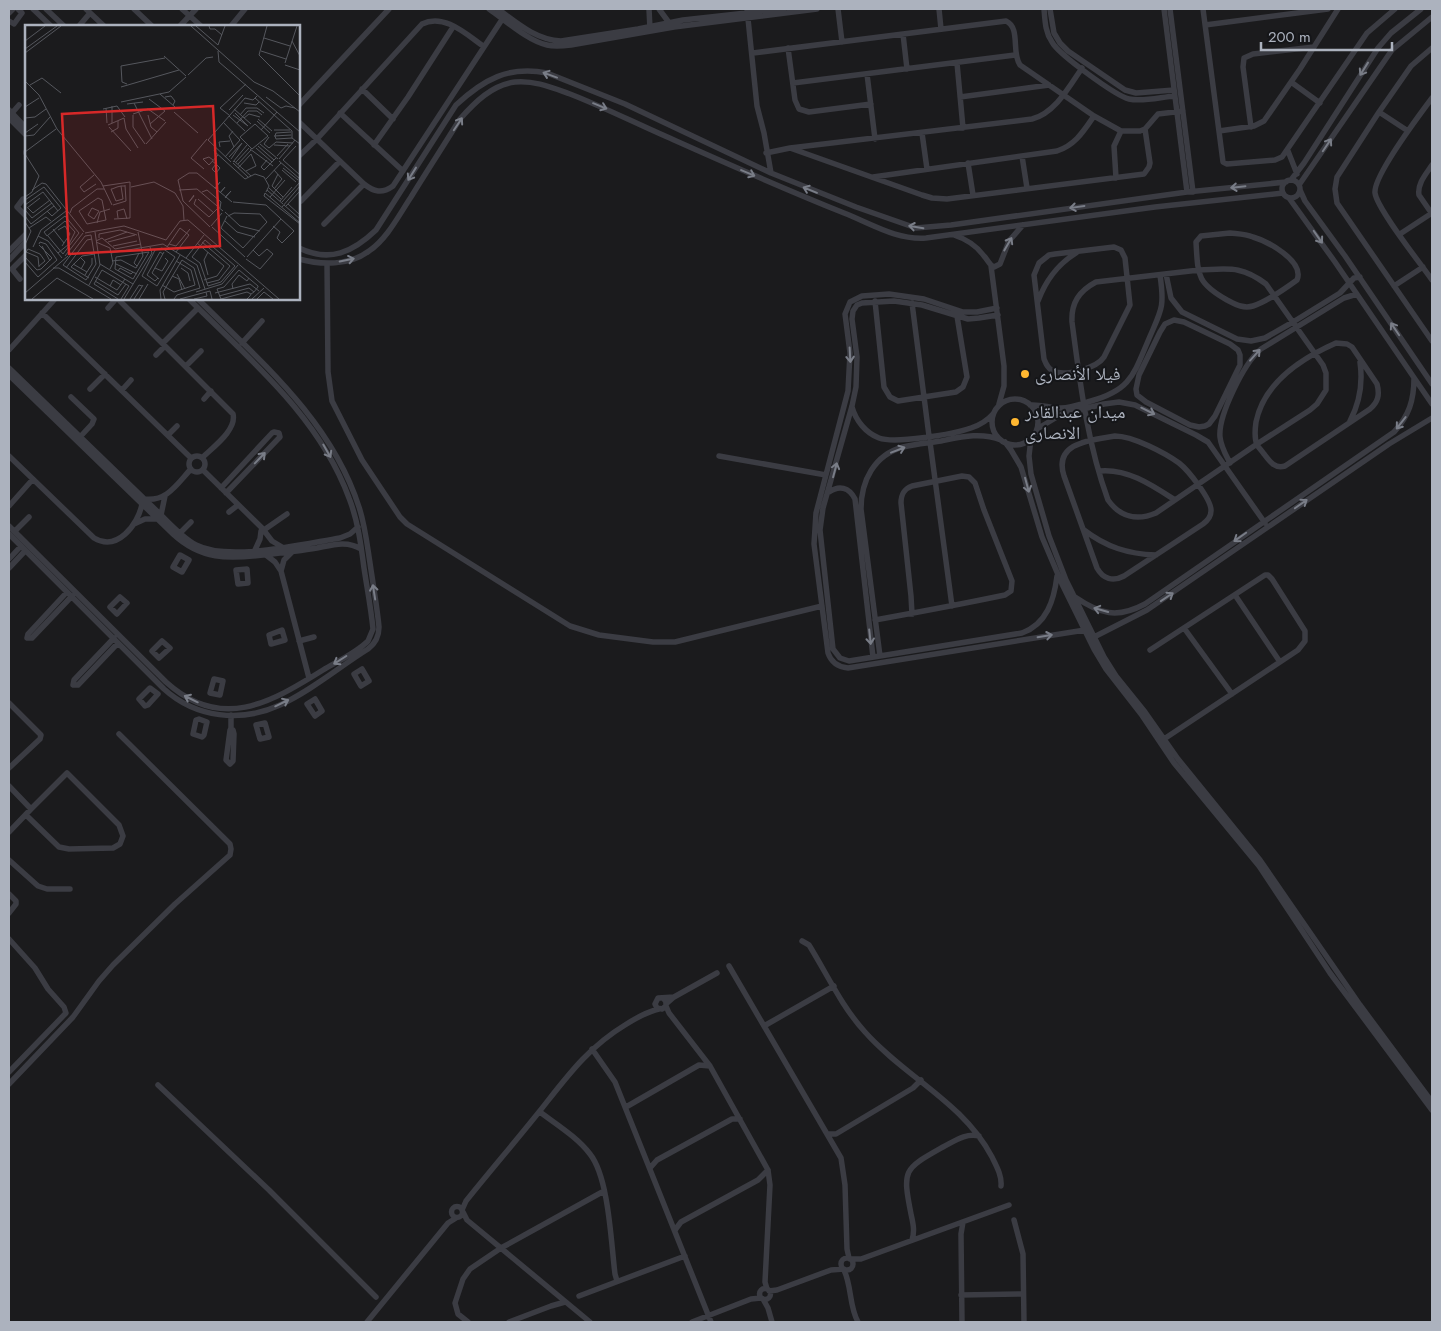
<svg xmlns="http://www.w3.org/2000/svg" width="1441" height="1331" font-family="Jost,'Noto Naskh Arabic',sans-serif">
<rect width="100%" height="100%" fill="#1b1b1d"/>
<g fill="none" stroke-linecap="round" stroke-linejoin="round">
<path stroke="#3b3c43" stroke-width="5.5" d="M33,9L51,26
M46,9L64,26
M86,9L104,26
M134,9L152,26
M182,9L201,26
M489,9C505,20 528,41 547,45C555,47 563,46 571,45L674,27L817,9
M498,9C517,23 536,40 561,41L638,29L683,20L783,9
M649,9L650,29
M659,9L670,24
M747,9L757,106L764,133L771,173
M838,9L842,42
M939,9L941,29
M1044,9C1045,20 1045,32 1052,42C1058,54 1116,96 1129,99C1143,102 1161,97 1175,96
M1050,9L1054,33L1060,43L1068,51L1125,90L1136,93L1174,90
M1164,9L1187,192
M1170,9L1193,192
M1203,9L1223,162L1227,164L1275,160L1282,157L1367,33L1395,9
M9,13L13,9
M9,21L14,24L22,13L18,9
M1205,25L1328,9
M79,26L90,13
M180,26L196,9
M231,26L245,9
M903,34L907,69
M788,48L795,100L799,109L809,112L871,104
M1432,48L1411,66L1379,112L1337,177L1335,189L1337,203L1432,341
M753,53L1006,21C1021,28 1011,52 1020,65L1094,116L1121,131H1140L1145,129L1158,114L1183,111
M957,63L963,128
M867,74L875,139
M1291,82L1320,103
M793,83L1015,55
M362,89L393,119
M960,97L1049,85
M1432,98C1420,114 1373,177 1375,193C1377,209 1421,264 1432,280
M299,105L389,9
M9,110L26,128
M1379,112L1408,131
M12,113L19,105
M340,113L403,171
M9,118L26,135
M299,122L364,184C374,192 382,194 393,186L503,18
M1251,127L1243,67L1244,58L1253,54L1314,47
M1219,131L1254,126L1264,121L1300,69L1338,9
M922,133L927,169
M374,145L408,97L453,27
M790,148L922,195L932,198L947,199L1144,174L1149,167L1150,163L1145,129
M1288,151L1297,174
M26,153V152
M766,153L790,148L1032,119C1055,113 1069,87 1082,68
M299,156L317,139L422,24C444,13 466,34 483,46
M1022,156L1027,188
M968,163L973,195
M1432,165C1426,174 1417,184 1419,195L1432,214
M873,177L1057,151C1075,145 1083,132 1094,116
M1116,178L1114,146L1121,131
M1291,180L1304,163L1378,48L1391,33L1421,9
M1282 189a9 9 0 1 1 18 0a9 9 0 1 1-18 0Z
M1299,185L1392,50L1432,17
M1300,190L1305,201L1345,256L1432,384
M1289,198L1335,262L1432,404
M26,199H23L17,207L26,216
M301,201L340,161
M324,224L364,184
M1230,233C1238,234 1245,234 1253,237C1267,241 1305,261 1297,280C1286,288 1266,302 1253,306C1243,309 1235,304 1227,300C1197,283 1198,276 1196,242L1201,236Z
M1400,234L1432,213
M954,235C966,239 977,246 984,256C988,260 989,265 994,267L1000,264L1009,241L1023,225
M1114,247L1121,250L1125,258L1130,305L1104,357C1097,368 1065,377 1053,371C1048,369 1046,364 1044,359L1034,275L1039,263L1049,255L1055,254Z
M299,248C330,263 353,252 376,230L456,105C483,80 509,65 547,73L625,104L771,173L856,207L916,228L951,225L1187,192L1286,182
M9,251L26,234
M299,259C321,265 349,266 369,251C387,239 399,215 411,197C427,171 444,145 460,119C475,102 492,85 515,82C534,80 553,88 570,94C606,108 639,125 674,140C730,165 787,190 844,213C872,224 896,240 926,238L1155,207L1283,193
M9,260L26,242
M327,263L328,372L332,401L362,460L400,517L407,524L570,626L599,635L653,642H675L822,606
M991,266L1004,366V386L999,404
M1199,270C1228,269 1241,265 1266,284L1323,365L1326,373V390L1317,404L1310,410L1257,444L1156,513C1137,521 1120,517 1108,500C1087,443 1080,382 1072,322C1071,303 1079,291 1096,282Z
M1166,274L1171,298L1182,312L1237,339L1251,341L1265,338L1293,322L1340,293L1354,278L1360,277
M20,279L12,269L26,255
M1394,286L1423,267
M118,299L233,414C237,430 213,447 203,457
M875,301L884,387L890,397L898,401L956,392L963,387L967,377L957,316
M1038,301C1046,280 1057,265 1076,253
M912,303L929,436
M108,308L116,299
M997,308L977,312H963L924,299L889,294L862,296L850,302L845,314L850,353L848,391L816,513L814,544L828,653C831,662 838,667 848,668L1085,630
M42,313L191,458
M998,315L979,318L968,319L922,305L894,301L862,303L857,305L853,311L852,319L857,357L856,387L852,406L823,508L820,530L833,649L840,658L849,661L1022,633C1047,624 1054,600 1057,576
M1174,320L1184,322L1230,344L1238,350L1240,355V365L1215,416L1209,424L1205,426L1199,427L1190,425L1146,402L1137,395L1136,389L1139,375L1160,332L1165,324Z
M163,343L198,308
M242,343L262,321
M1336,343L1347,344L1352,347L1377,384C1380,395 1378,402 1370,409L1285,466C1275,469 1270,462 1264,454C1262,451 1259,448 1257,445C1254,438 1255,429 1256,422C1264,383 1302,358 1336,343Z
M9,350L55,299
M156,355L165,346
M186,366L201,351
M9,368L161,515C172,526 183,538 196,545C229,562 303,544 340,538L350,534L358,527
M9,375L173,534C201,560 228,559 263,555C281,553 299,551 317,548C332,545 347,540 361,549
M90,389L105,374
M122,390L131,380
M71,397L94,419L92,424L80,437
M204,399L211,391
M992 422a23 23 0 1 1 46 0a23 23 0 1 1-46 0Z
M1030,405C1041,404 1050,408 1061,408C1071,408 1081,404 1091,401C1130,390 1133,376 1148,341C1161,310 1165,309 1160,275
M852,407C856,421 866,433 879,438C895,444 954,434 971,428C980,425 987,421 993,414
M1350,421C1360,402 1363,383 1360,362
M1037,429L1062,414L1104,404L1119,402L1135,405L1196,435L1208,442L1265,523
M168,435L177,426
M1115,436C1133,436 1165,453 1179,463C1188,470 1212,500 1211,511C1211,517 1207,521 1203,524L1124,576C1113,582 1103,579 1097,568L1064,476C1053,442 1092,440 1115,436Z
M1031,438L1029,456L1031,474L1049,536L1066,580L1104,657L1116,676L1145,712L1178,759L1260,860L1360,1005L1432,1102
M930,442L952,606
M1005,442L1011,450L1021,467L1042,537L1062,584L1094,649L1106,669L1141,714L1174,763L1259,866L1330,973L1432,1110
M189 464a8 8 0 1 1 16 0a8 8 0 1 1-16 0Z
M9,456L94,538C117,552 138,525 142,504
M719,456L826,475
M1230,463C1226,455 1221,447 1220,437C1218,416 1244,363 1261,349L1344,298L1357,294
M203,470L262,528L272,541L282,547
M1099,471C1127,468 1152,485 1175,500
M221,488L272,433L274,432L279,433L280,437L278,439L226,493
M829,492C839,485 849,487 855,499L873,657
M144,499C167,502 177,484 191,469
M9,506L33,479
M229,512L238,505
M161,515L165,496
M134,524L145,519H156
M9,526L166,682C221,732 270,703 323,670C338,661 356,653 368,641L373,629C371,608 367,588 364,568C361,545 358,521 349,498C319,416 249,359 189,299
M1084,530C1106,547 1128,554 1156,555
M15,531L29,517
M261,532L287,514
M180,533L191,522
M9,534L164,689C196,718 241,723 280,705C311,691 339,667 368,649C376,643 379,636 379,627C377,606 373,584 370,563C367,544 365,525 359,507C331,420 260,361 198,299
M255,550L260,539L261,531
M180,555L189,560L182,572L173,567Z
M266,555L275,562L281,571L309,678
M9,559L21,546
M9,568L25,551
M247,569L248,583L238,584L236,570Z
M281,571L284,560L292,552
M67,592L28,634L27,638H32L72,596
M1235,595L1280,662
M120,597L127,603L117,614L110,607Z
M1075,597C1100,614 1117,619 1145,604L1394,432C1409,416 1414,400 1414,378
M875,620C919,612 962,604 1005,595L1011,591L1012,581L984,510L975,483L969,477L962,476L912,486C904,489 901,494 901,503L911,596L912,614
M1184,628L1232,694
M282,630L285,640L271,644L269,635Z
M1094,637L1147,610L1389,444L1432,418
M114,638L74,680L73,685H78L118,643
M162,641L170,648L159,658L152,651Z
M299,641L314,637
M1150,650L1265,575H1268L1272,579L1305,631V641L1298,650L1164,739
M880,656L861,509C861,481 874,455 903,447C915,444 928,443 941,441C961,437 981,432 1001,440
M362,669L369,681L361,686L354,674Z
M214,679L223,681L220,695L210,693Z
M150,688L158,694L148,705L145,706L139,699Z
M315,699L322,711L315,716L307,704Z
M9,703L41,735L40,739L9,768
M231,715V730
M199,719L207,722L204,735L202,737L193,734L196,720Z
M265,723L269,737L260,739L256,725Z
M230,730H233L234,734L233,761L230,764L226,760Z
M9,786L31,809
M9,832L31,809L67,773L119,825L123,836L120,844L113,848L69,849L59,847L26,815
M9,860L38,886L47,889H70
M9,894L16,901V904L9,913
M9,939L35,968L48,989L64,1007L66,1013L9,1072
M802,941L809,945C827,974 842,1007 865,1032C905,1077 963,1102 992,1157C997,1167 1002,1176 1001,1186
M729,966L841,1158L845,1185L847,1249L849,1258
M664,999L666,1002V1006L662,1009L657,1008L655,1004L658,998L674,997
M666,1004L674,997L717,973
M666,1006L669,1013L710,1066L768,1170L770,1185L765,1282L767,1289
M764,1026L834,986
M592,1049L615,1082L711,1322
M9,1084L73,1017L99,981L113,965L175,904L230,855L231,849L230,844L119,734
M158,1085L269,1190L376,1297
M626,1107L699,1065L710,1066
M540,1112C557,1125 577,1137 590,1154C609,1178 611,1243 615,1274L617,1281
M828,1134H836L913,1088L921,1080
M650,1168L657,1160L732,1119H740
M451.5 1212a5.5 5.5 0 1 1 11 0a5.5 5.5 0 1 1-11 0Z
M462,1210L466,1201C490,1171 515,1142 539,1112C566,1078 587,1048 625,1025C636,1018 646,1012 659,1009
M463,1212L467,1220L590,1322
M1014,1220L1023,1254L1024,1322
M675,1230L681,1222L758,1180L768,1170
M912,1240C915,1231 913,1223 911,1214C902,1169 904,1169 943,1147C955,1141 965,1133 979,1136
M841 1264a6 6 0 1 1 12 0a6 6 0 1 1-12 0Z
M850,1259H861L1009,1205
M844,1270C852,1287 849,1306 858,1322
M759.5 1294a5.5 5.5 0 1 1 11 0a5.5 5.5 0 1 1-11 0Z
M769,1291L777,1290L831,1270L844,1269
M961,1295L1023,1294
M579,1296L685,1256
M763,1299L768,1308L772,1322
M367,1322L448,1223L456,1218
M468,1322L458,1314L455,1303L463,1279L470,1269L501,1248L604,1191
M509,1322L551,1306L565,1302
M692,1322L751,1299L761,1298
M962,1322L961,1234L963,1222"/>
</g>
<defs><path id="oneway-shaft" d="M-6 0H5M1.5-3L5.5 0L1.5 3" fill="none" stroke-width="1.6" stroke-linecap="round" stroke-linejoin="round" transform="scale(1.25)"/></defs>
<g stroke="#797d87">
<use href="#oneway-shaft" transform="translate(1364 69) rotate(122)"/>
<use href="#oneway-shaft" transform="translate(550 75) rotate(-160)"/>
<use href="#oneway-shaft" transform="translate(600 106) rotate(22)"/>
<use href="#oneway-shaft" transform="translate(458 124) rotate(-56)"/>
<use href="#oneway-shaft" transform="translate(1327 145) rotate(-56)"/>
<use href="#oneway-shaft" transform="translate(748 173) rotate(23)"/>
<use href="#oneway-shaft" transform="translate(412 174) rotate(122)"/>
<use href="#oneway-shaft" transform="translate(1238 187) rotate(174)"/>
<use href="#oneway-shaft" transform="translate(810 190) rotate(-158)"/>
<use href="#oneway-shaft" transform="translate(1077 207) rotate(172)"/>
<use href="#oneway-shaft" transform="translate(916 227) rotate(-171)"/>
<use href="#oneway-shaft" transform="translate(1318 237) rotate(55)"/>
<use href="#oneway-shaft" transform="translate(1008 244) rotate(-60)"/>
<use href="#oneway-shaft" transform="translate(347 260) rotate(-12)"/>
<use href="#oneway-shaft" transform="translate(1395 329) rotate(-124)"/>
<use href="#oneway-shaft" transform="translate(850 355) rotate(87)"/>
<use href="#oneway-shaft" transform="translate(1255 355) rotate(-48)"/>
<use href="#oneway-shaft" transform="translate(1148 411) rotate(26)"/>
<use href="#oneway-shaft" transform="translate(1401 423) rotate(128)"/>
<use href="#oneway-shaft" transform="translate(898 450) rotate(-21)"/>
<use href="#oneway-shaft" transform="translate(327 451) rotate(60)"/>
<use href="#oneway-shaft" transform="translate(260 458) rotate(-46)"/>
<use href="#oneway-shaft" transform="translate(835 470) rotate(-75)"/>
<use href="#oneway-shaft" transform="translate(1027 485) rotate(75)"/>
<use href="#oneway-shaft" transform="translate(1301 504) rotate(-35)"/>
<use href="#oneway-shaft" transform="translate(1240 537) rotate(145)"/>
<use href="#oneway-shaft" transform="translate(374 592) rotate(-99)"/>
<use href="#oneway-shaft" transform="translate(1167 597) rotate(-34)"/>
<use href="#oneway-shaft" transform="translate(1101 610) rotate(-164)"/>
<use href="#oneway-shaft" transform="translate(1045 636) rotate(-9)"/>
<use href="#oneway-shaft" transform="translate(870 637) rotate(84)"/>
<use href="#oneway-shaft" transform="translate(340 660) rotate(148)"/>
<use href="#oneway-shaft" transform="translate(191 699) rotate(-154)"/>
<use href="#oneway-shaft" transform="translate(282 703) rotate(-26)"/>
</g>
<g fill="#ffb731" stroke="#151619" stroke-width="2">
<circle cx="1025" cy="374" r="5"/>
<circle cx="1015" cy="422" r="5"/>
</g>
<g text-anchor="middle" stroke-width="4" stroke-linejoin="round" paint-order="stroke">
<g font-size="18" fill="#acb2be" stroke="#151619" text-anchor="start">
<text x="1035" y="380">فيلا الأنصارى</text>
<text x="1025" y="418">ميدان عبدالقادر<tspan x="1025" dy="21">الانصارى</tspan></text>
</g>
</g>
<g transform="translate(25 25)">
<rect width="275" height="275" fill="#1b1b1d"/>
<path fill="none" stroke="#55575d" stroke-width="1" d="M166,1L229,57L248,66L275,87M171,1L193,20L200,1M184,1L185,4H190L197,10M239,13L265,21M0,16L20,1M267,16L275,31M0,24L32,1M193,26L194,37L275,107M236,26L261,34M0,28L36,1M234,30L275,71M234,30L242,1M139,31L161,51M260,38L272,1M260,40L275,45M163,50L181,33L188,32M0,56L14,70L32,104L76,157L87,180M102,59L97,57L96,41L140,33M5,60L17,53L36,68M96,62L154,45M135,69L150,82M140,72L146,71L150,76L148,80M241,72L256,83L261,81L270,83M230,73L267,106M124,74L140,86L125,99M96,77L144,67L161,52M109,78L127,114M219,78L231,80L234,77M102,79L118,77M87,81V98M0,82L14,73M81,83L82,98M78,84L92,81L100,92M209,84L226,99M204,85L218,70M149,87L173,108M108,89L123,84L140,96M108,90V102L120,119M123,90L126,102L132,107M204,90L195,83L221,59M208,90L223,101L210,88M215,90L221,83H232L239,88M204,91L220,106M0,93L10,92L21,84M99,93L101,104L113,123M219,93L224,89L235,92M233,94L247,106M232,96L245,108M198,97L215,115M212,98L223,86H232L237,90M230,99L243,111L227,124L215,112ZM83,100L99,93M84,102L106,126M236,105L252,87M249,105H265M208,106L204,111L209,122M267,106V113L275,119M86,107L93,103V96M0,108L13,99M0,111L9,110L25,92M249,111L266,110M250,111L251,114L267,113M250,111L251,108L266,107M244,112L239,119L244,123L251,117L268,118M121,119L141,97M235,119L253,134M249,120L265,121M233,121L249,135M195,122L194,117L205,116M231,123L247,137M190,124L189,126L220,154L230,149L239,152L244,161L241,167M225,124L248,141M0,127L31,104M0,129L14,151M252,131L263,119M200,132L215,115M204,132L217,118L206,134M254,134L270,115M188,135L184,132L178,134L184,140L193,130M242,135L236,142L239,145L251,133M258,135L275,150M258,135L271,121M187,136L191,139L195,143L191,148L187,144L191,139M209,136L226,151M254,136L275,154M206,137L183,115L220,73L228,75L232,71M208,137L222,120M211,137L224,123M208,138L223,152M213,139L226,125M213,143L226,129M258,143L273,155M179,144L166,133L182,114M249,145L257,154L249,164M257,145L271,157M221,146L231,141L226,129M253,149L247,161L258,172M69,150L55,162L59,167L71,159M241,154L256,138M78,161L105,157V193L89,194M96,161L98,174L91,176L86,164H87L92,162L96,161H100M106,162L129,157L150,168L158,181L159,195M190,163L195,157L190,164M244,163L256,174M7,165L17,158L21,159L59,207M154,165L172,164L198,186M242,165L258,179M177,167L182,165L196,177L195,183M195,168L200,162L195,168M240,168L239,171L275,199M240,168L275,198M169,170L164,177L169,171M0,172L7,167L14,151M200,172L206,166L200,173M245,172L260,155M73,173L77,175L81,195L62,199L54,186ZM171,174L169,179L184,192L193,183M173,174L189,188M0,175L19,162L36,183L27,191L22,186M255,176L267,162M208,177L241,180L269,206L257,218L252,213L255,207L248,201M257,177L275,157M263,179L275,190M0,180L18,167L33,186M88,180L101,176L100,160M259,180L275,194M261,181L275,166M257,182L275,161M2,183L15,173M3,183L8,188L25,175M0,185L7,193L27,178M200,187L215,201L235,206M45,188L47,183L72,164H79M0,191L6,199L29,181M202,191L196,203L218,223L242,197L235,189L209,188L203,191M93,193L92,186L99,184L102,194M69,194L74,186L67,183L63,190L69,194M200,196L212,207L230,212M0,197L6,206L0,220M72,198L75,187L85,184M186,201L197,188M185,202L158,176L153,155L164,148H172L207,177M187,202L220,232M4,203L21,192L26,196M28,204L39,218M33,205L40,201L45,209L37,221M60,208L99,201L141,215L155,196L163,195L254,274M66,210L71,239L61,255L38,240L60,211ZM13,211L23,216L37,233M22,211L19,207L40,191L54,208L38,229L23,211M22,211L40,196L50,207L44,219L33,228M74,213V209L95,205L112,210M80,215L102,207M180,215L210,241L196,257L183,261L175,238L167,232ZM71,216L77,213L90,224L116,219M71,217L85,223L88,238L85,244M83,217L110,210M177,217L205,241L194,255L182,258M172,218L199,241L192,251L179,255M144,219L151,221L165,204M17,221L25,236M88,221L112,216M8,222L16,205L41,186M142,222L155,203L164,210L151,227M137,223L150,232L132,261L117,251L130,225ZM1,227L13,232L14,242M124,227L108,254L90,244L91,232ZM86,228L138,219L172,240L180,264M0,229L3,224L15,229L20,236L14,241M40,231L58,208M0,232L12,245L16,244L27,233L14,220M55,232L60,237L56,244M222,232L256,194M161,233L179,210M221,234L235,244L248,229L242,224L234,231L228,225M87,236L96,235L111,243L118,231L113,207M0,237L13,252L32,235L21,219L15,217L14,219M48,239L62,247M75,239L108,259M91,239L112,249M112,241L109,238L114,228M28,243H34L86,274M41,243L62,215L67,214M130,243L137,246L143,236L140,233M156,243L163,248L165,256M93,246L95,243L106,249L108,247M152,249L160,264M60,250L67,239V233M183,250L179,235L183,227M147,251L154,254L157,265M70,252L92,265L100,254M64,253L46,242L57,231L70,229M133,253L130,256L122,250L135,227L138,229M134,254L127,248L139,227M70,256L93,270L101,259M64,260L75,240L70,207M137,260L149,267L170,260L166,245L151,236M85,261L88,255L96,260M208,264L207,259L214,250L222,256L224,253M171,267L197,259L213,240M0,268L43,231M190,268L225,259L234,266M194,271L224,263L229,267M7,274L32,253L68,274M93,274L69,259L77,245L104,261L96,274M99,274L127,228L125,222M105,274L114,260L117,261M109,274L118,260M114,274L123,259M136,274L135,265L155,230M140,274L138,267L157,235L169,243L175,263L152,270L149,274M155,274L185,266L187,274M169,274L182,271L181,267M222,274L225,271L226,269L229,267L233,262V261L214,245L199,262L192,264L196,274L222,267L226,269M227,274L239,263M232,274L239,267L248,274"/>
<path fill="#d62828" fill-opacity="0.15" stroke="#d62828" stroke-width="2.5" d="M188,81L195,221L44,229L37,89Z"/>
<rect width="275" height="275" fill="none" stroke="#acb2be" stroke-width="2.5"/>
</g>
<rect width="1441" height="1331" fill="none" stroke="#acb2be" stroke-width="20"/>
<path d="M1261 42v8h131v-8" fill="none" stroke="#acb2be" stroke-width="2.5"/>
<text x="1268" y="42" font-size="15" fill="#acb2be" stroke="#151619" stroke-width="4" paint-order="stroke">200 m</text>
</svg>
